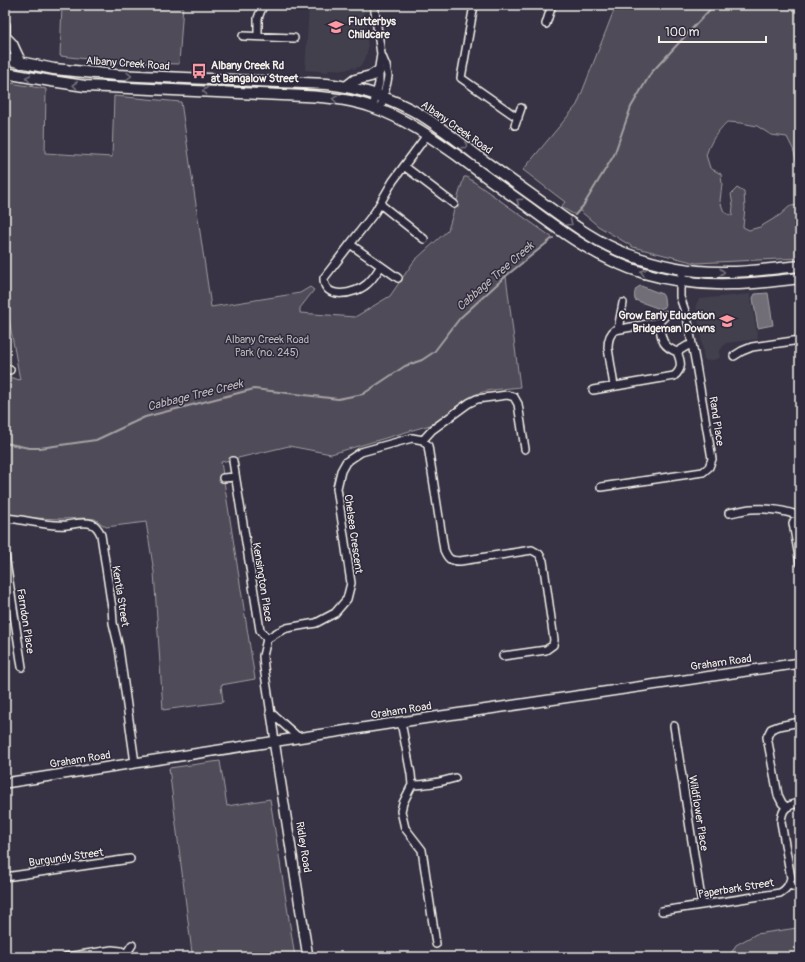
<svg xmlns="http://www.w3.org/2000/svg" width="805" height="962" font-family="Pangolin,sans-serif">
<rect width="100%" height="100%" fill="#373244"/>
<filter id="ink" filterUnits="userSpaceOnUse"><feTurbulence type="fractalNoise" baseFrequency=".025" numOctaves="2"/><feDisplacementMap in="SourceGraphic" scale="8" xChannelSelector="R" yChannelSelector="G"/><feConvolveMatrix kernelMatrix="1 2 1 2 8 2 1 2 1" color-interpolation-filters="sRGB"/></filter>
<g filter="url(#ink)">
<path fill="#433f4e" d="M309,5H363L368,48L365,60L359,67L354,69L353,67L346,70L329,69L328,72L305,70Z
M750,294L758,339L726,343L719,352L720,357L718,359L707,361L704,359L696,304L699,299Z"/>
<path fill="#504b59" stroke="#a29ea0" d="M62,5H183L179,64L115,62L60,56Z
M616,5H800V172L793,149L787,137L771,135L757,126L741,123L727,122C716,133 711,141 706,155L710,168L721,174L722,184L720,201L724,212L732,216L733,206L731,194L737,188L744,192L745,208L743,227L749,230L760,227L780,215L790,206L800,205V258L696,263L633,247L598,226L579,210L575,215L561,207L565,202L523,170L577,105Z
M5,82L46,89L45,153L112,157L114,96L181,102L211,307L300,293L310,287L314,290L300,308V313L355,317L390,296L414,261L448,230L464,177H467L553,238L506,276L520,387C506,389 487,389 474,395C458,402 446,417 430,425L331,454L289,446L221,462L255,679L221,685L223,702L163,710L154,572L146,522L106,527L95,519L86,518L63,519L5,517V376L20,380L5,297Z
M220,761L227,806L270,799L295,957H198L197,952L192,953L169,768Z
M797,928H800V957H729L736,945L756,934Z"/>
<path fill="#726e77" stroke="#a6a2a4" d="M641,286L662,294L664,297L665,307L660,309L635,300C634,295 634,287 641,286Z
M768,293L773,325L758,328L753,298L755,294Z"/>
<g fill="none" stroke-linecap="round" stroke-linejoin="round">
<path stroke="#a6a2a4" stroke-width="2" d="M575,215L583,206L614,155L631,107L651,73L714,5
M5,443L29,448H40L96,440L145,417L254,389L338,399L363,394L405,366L422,360L434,352L460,318L506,276L553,238"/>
<g stroke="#f4f1e8" stroke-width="10">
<path id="street" d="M374,5L381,54L386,66L388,76L387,82L380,110
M474,5L461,78L518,118
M546,24L552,5
M243,36L294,38
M258,36V18L263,5
M373,107L379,83V67L381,54
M515,125L521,108
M404,166L454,204
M380,204L424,239
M350,244L398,278
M381,266C377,272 373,279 367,284C356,294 323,301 324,278L375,212L393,181L427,135
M659,322L666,315
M618,329L623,303
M677,352L687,346L692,345
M734,356L742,351L752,347L800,340
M5,368L10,370
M614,386L608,348C608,341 609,334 615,330L659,322C662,338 660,345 677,352
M593,390L674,376C683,369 681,361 677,352
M423,440L432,430L469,403L477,399L507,395L514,397L518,404L525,449
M233,461L260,630L267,639L263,656L264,667L275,741
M223,478L235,477
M601,487L703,472L709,467L712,459L696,365L687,317L680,297V289L683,269
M729,513C736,512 743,510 751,509C766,508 783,510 797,515
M800,513L797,515L793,523L800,563
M5,518C26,519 46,527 67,525C75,524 84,521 92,524C97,526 99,530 101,535L112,608L113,623L119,648L135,763
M5,555L22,667
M267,639L278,632L287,628L316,623L335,613L347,599L351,583L337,488L341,471L346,462L361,452L412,438L423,440L428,446L444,550C448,559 450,561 460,561L532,550L539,554L543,561L554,640L553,645L546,650L503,656
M270,712L298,737
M401,722L411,774L412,785L403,803L401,811L405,828L422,850L436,944
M674,726L702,905
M412,785C427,785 441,782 455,778
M786,807L782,803L778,795L767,737L771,729L779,726L800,722
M5,877L130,859
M789,885L800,888
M662,911L780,893C787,889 789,885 791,878L781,822C782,809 786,805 800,803
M126,954L132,945
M66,957L112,950L121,951L130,957"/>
</g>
<g stroke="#f4f1e8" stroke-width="12">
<path id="secondary" d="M5,25V44
M275,741V747L308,957
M5,783L401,722L800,663"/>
</g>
<g stroke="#f4f1e8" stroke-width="13">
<path id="primary" d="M5,37L12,44L17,55L21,63
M5,59L54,69L116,75L327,84C361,88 392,98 421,115C442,128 461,143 480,158C502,174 525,190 547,206C572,224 597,243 627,254C659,266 693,273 728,272C752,272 776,268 800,266
M5,73L51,81L85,86L304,96C327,97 350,99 372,107C404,118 431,137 458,156C481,173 504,190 527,206C563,233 600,260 644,273C672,281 702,285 731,284C754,284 777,281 800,278
M346,87L355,80L371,76L379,71"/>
</g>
<use href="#street" stroke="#2f2a3d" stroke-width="7"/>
<use href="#secondary" stroke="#2f2a3d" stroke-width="9"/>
<use href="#primary" stroke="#2f2a3d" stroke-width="10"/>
</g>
<defs><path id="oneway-chevron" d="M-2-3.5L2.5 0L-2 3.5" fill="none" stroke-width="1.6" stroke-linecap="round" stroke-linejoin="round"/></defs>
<g stroke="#747079">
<use href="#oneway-chevron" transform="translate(129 76) rotate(3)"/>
<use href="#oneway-chevron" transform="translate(28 78) rotate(-170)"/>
<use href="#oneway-chevron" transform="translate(75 85) rotate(-174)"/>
<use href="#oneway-chevron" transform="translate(205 91) rotate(-177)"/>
<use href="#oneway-chevron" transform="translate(335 99) rotate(-172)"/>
<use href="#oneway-chevron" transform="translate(465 146) rotate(37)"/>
<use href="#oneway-chevron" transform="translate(519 201) rotate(-144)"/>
<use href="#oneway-chevron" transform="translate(570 223) rotate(35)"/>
<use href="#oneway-chevron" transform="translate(643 272) rotate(-163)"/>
<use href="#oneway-chevron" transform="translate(722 272) rotate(1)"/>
</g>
</g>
<defs>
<g id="school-bare" transform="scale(1.2)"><path d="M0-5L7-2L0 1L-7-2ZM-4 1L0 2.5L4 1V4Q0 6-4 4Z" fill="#ff9aa2" stroke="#2f2a3d" stroke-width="2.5" paint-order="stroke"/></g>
<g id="bus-bare" transform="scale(1.2)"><path d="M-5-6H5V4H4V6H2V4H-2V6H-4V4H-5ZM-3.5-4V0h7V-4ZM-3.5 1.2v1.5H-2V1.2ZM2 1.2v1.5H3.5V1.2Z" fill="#ff9aa2" stroke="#2f2a3d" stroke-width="2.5" paint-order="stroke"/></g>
</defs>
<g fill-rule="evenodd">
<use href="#school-bare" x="336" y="27"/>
<use href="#bus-bare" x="199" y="71"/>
<use href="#school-bare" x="727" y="321"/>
</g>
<g text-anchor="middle" stroke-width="3" stroke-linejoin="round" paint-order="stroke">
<g font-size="11" font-weight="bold" fill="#f4f1e8" stroke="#2f2a3d" text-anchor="start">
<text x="348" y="25">Flutterbys<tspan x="348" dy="13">Childcare</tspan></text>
<text x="211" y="69">Albany Creek Rd<tspan x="211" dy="13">at Bangalow Street</tspan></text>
<text x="715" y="319" text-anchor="end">Grow Early Education<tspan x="715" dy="13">Bridgeman Downs</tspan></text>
</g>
<g font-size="11" fill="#f4f1e8" stroke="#2f2a3d">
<text transform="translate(128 63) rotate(4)" y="4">Albany Creek Road</text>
<text transform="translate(457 127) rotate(35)" y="4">Albany Creek Road</text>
<text transform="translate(717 421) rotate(81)" y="4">Rand Place</text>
<text transform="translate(354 534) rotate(82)" y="4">Chelsea Crescent</text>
<text transform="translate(263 582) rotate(81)" y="4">Kensington Place</text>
<text transform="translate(121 596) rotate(81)" y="4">Kentia Street</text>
<text transform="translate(26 621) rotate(81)" y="4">Farndon Place</text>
<text transform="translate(721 662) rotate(-8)" y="4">Graham Road</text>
<text transform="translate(401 710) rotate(-9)" y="4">Graham Road</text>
<text transform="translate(80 759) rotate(-9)" y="4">Graham Road</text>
<text transform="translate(699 813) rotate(81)" y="4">Wildflower Place</text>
<text transform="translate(304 847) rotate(81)" y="4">Ridley Road</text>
<text transform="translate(66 857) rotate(-8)" y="4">Burgundy Street</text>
<text transform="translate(736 888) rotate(-9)" y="4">Paperbark Street</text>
</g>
<g font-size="11" fill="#bbb7b6" stroke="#2f2a3d">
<text x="267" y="343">Albany Creek Road<tspan x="267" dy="13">Park (no. 245)</tspan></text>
</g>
<g font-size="12" font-style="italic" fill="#bab6b5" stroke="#2f2a3d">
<text transform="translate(495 276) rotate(-41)" y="4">Cabbage Tree Creek</text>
<text transform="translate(195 395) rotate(-14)" y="4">Cabbage Tree Creek</text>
</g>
</g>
<rect width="805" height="962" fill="none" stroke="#2f2a3d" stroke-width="20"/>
<rect x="10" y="10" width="785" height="942" fill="none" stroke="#f4f1e8" stroke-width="1.5" filter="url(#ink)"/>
<path d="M659 36v6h107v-6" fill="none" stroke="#f4f1e8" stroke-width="2"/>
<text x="665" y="36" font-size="12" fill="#f4f1e8" stroke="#2f2a3d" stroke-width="3" paint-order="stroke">100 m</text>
</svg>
